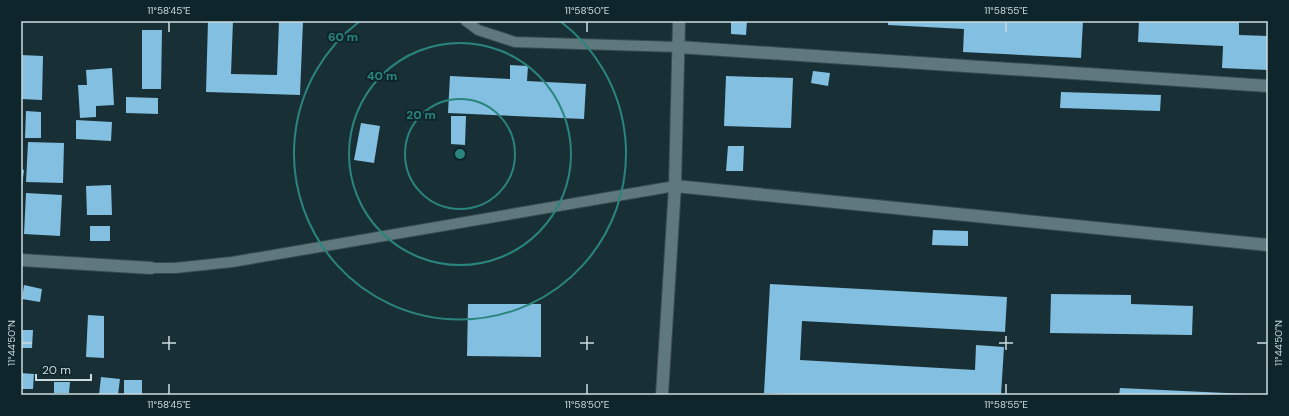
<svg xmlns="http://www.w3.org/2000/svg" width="1289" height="416" font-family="'DM Sans',sans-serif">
<rect width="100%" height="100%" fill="#183035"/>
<path fill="#82bfe1" d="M208,21H233L231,74L277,75L279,21H303L300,95L206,92Z
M731,21H747L746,35L731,34Z
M888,21H1083L1081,58L963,52L964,29L888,25Z
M1139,21H1239V35L1268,36V70L1222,68L1223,46L1138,42Z
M142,30H162L161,89H142Z
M21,55L43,56L42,100L21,99Z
M510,65L528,66L527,81L586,84L584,119L448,113L450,76L510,79Z
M112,68L114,105L96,106V117L80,118L78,85H87L86,70Z
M813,71L830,73L828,86L811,83Z
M726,76L793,78L791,128L724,126Z
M1061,92L1161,95L1160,111L1060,108Z
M126,97L158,98V114L126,113Z
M26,111L41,112V138H25Z
M451,116H466L465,145L451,144Z
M76,120L112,122L111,141L76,139Z
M361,123L380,126L374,163L354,160Z
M28,142L64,143L63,183L26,182Z
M728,146H744L743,171H726Z
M21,169L24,170L22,186H21Z
M111,185L112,215H87L86,186Z
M26,193L62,195L60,236L24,234Z
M90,226H110V241H90Z
M933,230L968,231V246L932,245Z
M770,284L1007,297L1005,332L802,321L800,360L975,370L976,345L1004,347L1001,395H811L764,393Z
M24,285L42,289L40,302L22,299Z
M1051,294L1131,295V304L1193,306L1192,335L1050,333Z
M468,304H541V357L467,356Z
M88,315L104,316V358L86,357Z
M21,330H33L32,348H21Z
M21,373L34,374L33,389H21Z
M101,377L120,379L118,395H99Z
M124,380H142V395H124Z
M54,382H70L69,393H54Z
M1120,388L1247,394V395H1119Z"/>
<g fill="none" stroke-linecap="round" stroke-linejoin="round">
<g stroke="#364b4e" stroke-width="12">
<path id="lane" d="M466,21L478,30L515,42L678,47
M151,268H175L232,262L675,186"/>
</g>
<g stroke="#364b4e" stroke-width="14">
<path id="street" d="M678,47L1268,86
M675,186L1268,245
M21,260L151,268
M662,395L675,186L679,21"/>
</g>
<use href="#lane" stroke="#5e787d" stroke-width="10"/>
<use href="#street" stroke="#5e787d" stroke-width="12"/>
</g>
<path fill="none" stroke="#ccdbde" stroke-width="1.5" d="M169,22V32M587,22V32M1006,22V32M169,336V350M587,336V350M1006,336V350M22,343H32M162,343H176M580,343H594M999,343H1013M1257,343H1267M169,384V394M587,384V394M1006,384V394"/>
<g fill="none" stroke="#2b857f" stroke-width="2">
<circle cx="460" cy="154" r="55"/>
<circle cx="460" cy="154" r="111"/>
<path d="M560 21A166 166 0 1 1 360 21"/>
</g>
<circle cx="460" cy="154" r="6" fill="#2b857f" stroke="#0e262b" stroke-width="2"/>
<g font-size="12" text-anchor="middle" font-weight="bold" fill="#2b857f" stroke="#0e262b" stroke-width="4" stroke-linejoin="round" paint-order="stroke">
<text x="343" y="41">60 m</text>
<text x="382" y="80">40 m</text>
<text x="421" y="119">20 m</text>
</g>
<rect width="1289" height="416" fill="none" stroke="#0e262b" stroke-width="44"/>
<path d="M36 374v6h55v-6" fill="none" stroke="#ccdbde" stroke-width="2"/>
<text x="42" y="374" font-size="12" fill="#ccdbde" stroke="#0e262b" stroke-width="3" paint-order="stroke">20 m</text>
<rect x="22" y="22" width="1245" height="372" fill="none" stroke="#ccdbde" stroke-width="1.5"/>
<g font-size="10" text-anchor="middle" fill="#ccdbde">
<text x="169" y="14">11°58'45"E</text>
<text x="587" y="14">11°58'50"E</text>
<text x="1006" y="14">11°58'55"E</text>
<text transform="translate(11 343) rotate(-90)" y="4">11°44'50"N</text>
<text transform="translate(1278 343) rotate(-90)" y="4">11°44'50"N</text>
<text x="169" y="408">11°58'45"E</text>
<text x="587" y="408">11°58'50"E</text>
<text x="1006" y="408">11°58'55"E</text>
</g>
</svg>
